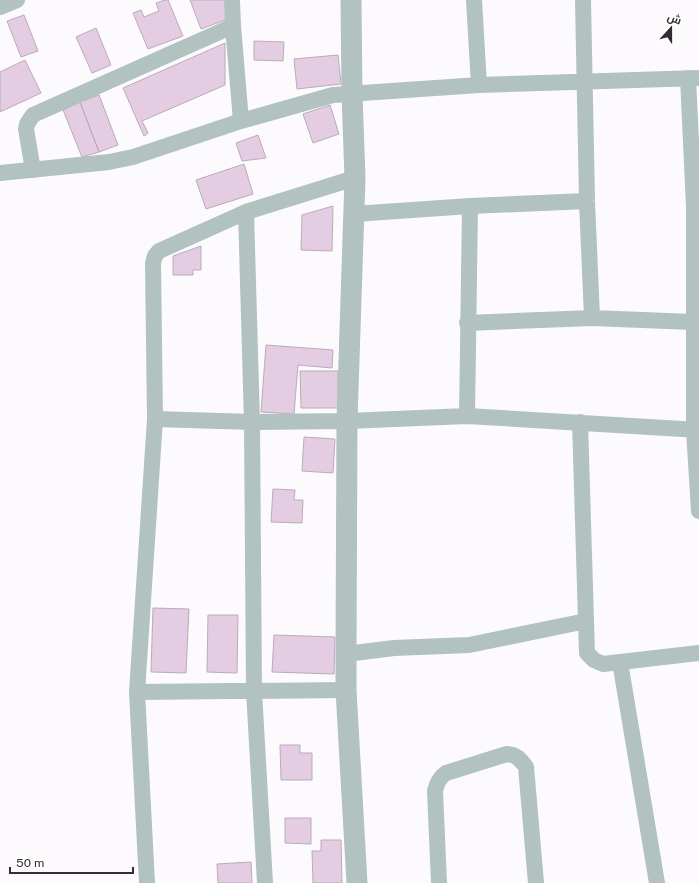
<svg xmlns="http://www.w3.org/2000/svg" width="699" height="883" font-family="'Public Sans',Cairo,sans-serif">
<rect width="100%" height="100%" fill="#fdfafd"/>
<path fill="#e4cce3" stroke="#baabb9" d="M165,0H168L183,36L148,49L133,13L141,10L144,17L159,11L156,3Z
M190,0H226L228,19L201,29Z
M24,15L38,51L21,57L7,21Z
M96,28L111,65L92,73L76,37Z
M254,41L284,42L283,61L254,60Z
M225,43V85L142,121L148,133L144,136L123,88Z
M338,55L341,84L297,89L294,59Z
M25,60L41,93L0,112V72Z
M99,95L118,145L99,152L80,102Z
M80,102L99,152L82,157L63,110Z
M330,105L339,134L313,143L303,114Z
M258,135L266,158L242,161L236,143Z
M244,164L253,194L206,209L196,180Z
M333,206L332,251L301,250L302,215Z
M201,246V270H193V275H173V256Z
M266,345L333,350L332,368L298,365L294,414L261,412Z
M300,371H338V408H301Z
M304,437L335,439L333,473L302,471Z
M273,489L295,490L294,500H303L302,523L271,522Z
M153,608L189,609L186,673L151,672Z
M208,615H238L237,673L207,672Z
M274,635L335,637L334,674L272,672Z
M280,745H300V753H312V780H281Z
M285,818H311V844L285,843Z
M321,840H341L342,883H313L312,851H321Z
M251,862L252,883H218L217,864Z"/>
<g fill="none" stroke-linecap="round" stroke-linejoin="round">
<path stroke="#b1c2c1" stroke-width="16" d="M232,0L233,26L241,121
M474,0L479,85
M583,0L587,201L592,318
M0,7L17,0
M688,78L694,207V430L699,511
M33,170L26,129L27,124L33,115L233,26
M0,173L109,162L133,157L241,121L333,95L479,85L699,78
M246,212L252,422L254,691L265,883
M354,214L470,206L587,201
M467,323L592,318L693,322
M467,416L470,206
M155,419L252,422L347,421L467,416L699,430
M580,422L587,653L594,660L603,664L699,653
M346,654L394,648L469,645L586,621
M620,662L657,883
M137,692L346,690
M147,883L137,692L155,419L153,263L155,256L159,251L246,212L355,178
M439,883L435,791C437,783 439,778 446,773L507,754C517,755 520,759 526,767L536,883"/>
<path stroke="#b1c2c1" stroke-width="21" d="M351,0L352,94L355,178L347,421L346,654V690L357,883"/>
</g>
<g transform="translate(671 28) rotate(21)" stroke="#ffffff" stroke-width="3" paint-order="stroke">
<path d="M0-3L7 15L0 10L-7 15Z" fill="#332d33"/>
<text y="-6" font-size="11" font-weight="bold" text-anchor="middle" fill="#332d33">ش</text>
</g>
<path d="M10 867v6h123v-6" fill="none" stroke="#332d33" stroke-width="2"/>
<text x="16" y="867" font-size="12" fill="#332d33" stroke="#ffffff" stroke-width="3" paint-order="stroke">50 m</text>
</svg>
